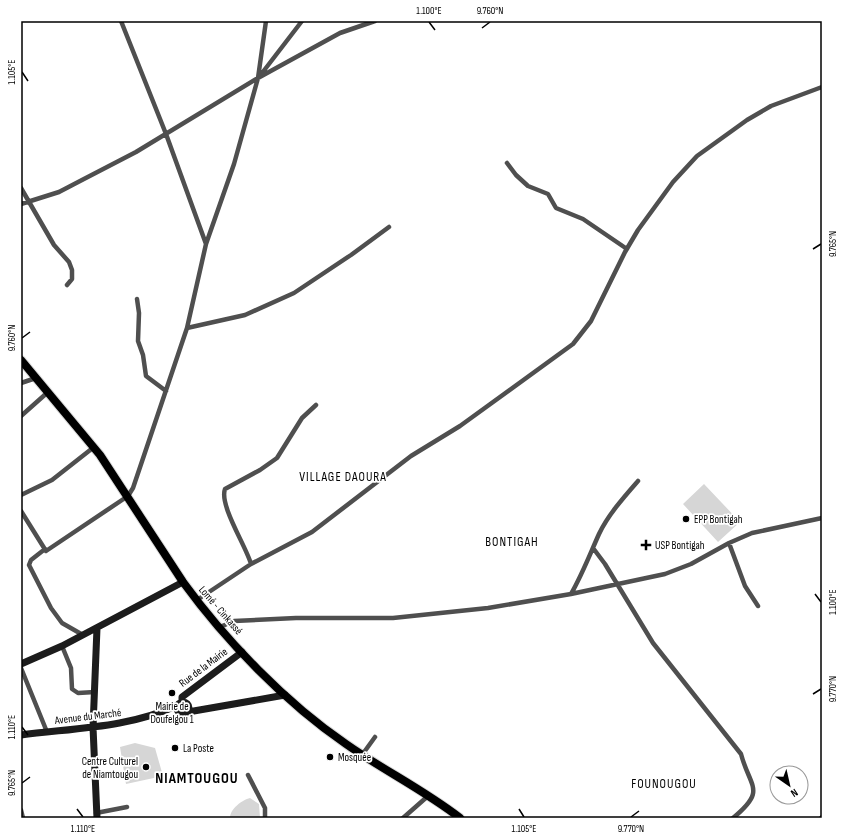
<svg xmlns="http://www.w3.org/2000/svg" width="843" height="839" font-family="'Sofia Sans Condensed',sans-serif">
<rect width="100%" height="100%" fill="#fff"/>
<path fill="#d6d6d6" d="M704,484L740,522L718,542L683,504Z
M135,743L155,748L163,776L126,784L120,747Z
M250,798L259,804L260,818H230C230,809 242,800 250,798Z"/>
<g fill="none" stroke-linecap="round" stroke-linejoin="round">
<g stroke="#dbdbdb" stroke-width="10">
<path id="trunk" d="M21,360L100,455L183,582C226,641 286,703 346,744C383,770 424,790 460,818"/>
</g>
<path stroke="#4f4f4f" stroke-width="4.5" d="M121,21L166,134L206,244
M259,77L302,21
M507,163L516,175L528,186L548,194L556,208L583,219L627,249
M21,188L54,245L69,262L72,270V279L67,285
M21,204L59,192L82,180L136,152L258,78L340,33L375,21
M137,299L139,313L138,341L143,355L146,376L166,391
M187,328L245,315L294,293L351,255L389,227
M21,383L36,378
M21,416L48,392
M21,495L52,480L94,447
M21,511L46,551L128,496L133,488L187,328L206,244L234,164L258,78L266,21
M729,543L745,586L758,606
M593,548L605,564L653,643L741,754C750,788 767,790 733,818
M45,549L31,560L29,565L51,608L62,623L83,635
M251,564C246,546 219,505 225,489L260,470L277,458L302,418L316,405
M571,594C582,575 590,554 599,534C608,515 624,497 638,481
M197,600L251,564L312,532L411,456L460,426L573,344L591,321L625,252L638,230L673,182L697,156L747,120L771,106L822,87
M220,627L234,621L296,618H393L488,608L571,594L665,574L691,564L729,543L752,533L822,518
M62,646L71,668L72,689L78,693L95,692
M21,668L47,732
M362,755L375,737
M248,775L265,808V818
M21,810L23,818
M96,813L127,807
M403,818L428,796
M821,818L822,817"/>
<path stroke="#1c1c1c" stroke-width="7" d="M21,664L62,646L183,582
M177 708a6 6 0 1 1 12 0a6 6 0 1 1-12 0Z
M182,702V697L242,652
M188,712L285,695
M21,735C74,728 129,728 178,705
M97,818L93,727L97,628"/>
<use href="#trunk" stroke="#000" stroke-width="8"/>
</g>
<path fill="none" stroke="#000" stroke-width="1.5" d="M429,22L435,30M482,28L490,22M22,72L28,81M813,249L821,244M22,338L30,332M815,594L821,602M813,694L821,689M22,727L28,735M22,783L30,777M77,809L83,817M519,809L524,817M631,817L639,811"/>
<g fill="#000" stroke="#fff" stroke-width="1.5">
<circle cx="686" cy="519" r="4"/>
<path d="M644 539h4v4h4v4h-4v4h-4v-4h-4v-4h4z"/>
<circle cx="172" cy="693" r="4"/>
<circle cx="175" cy="748" r="4"/>
<circle cx="330" cy="757" r="4"/>
<circle cx="146" cy="767" r="4"/>
</g>
<g text-anchor="middle" stroke-width="3.5" stroke-linejoin="round" paint-order="stroke">
<g font-size="11" fill="#000" stroke="#fff" text-anchor="start">
<text x="694" y="523">EPP Bontigah</text>
<text x="655" y="549">USP Bontigah</text>
<text x="172" y="710" text-anchor="middle">Mairie de<tspan x="172" dy="13">Doufelgou 1</tspan></text>
<text x="183" y="752">La Poste</text>
<text x="338" y="761">Mosquée</text>
<text x="138" y="765" text-anchor="end">Centre Culturel<tspan x="138" dy="13">de Niamtougou</tspan></text>
</g>
<g font-size="11" fill="#000" stroke="#fff">
<text transform="translate(221 610) rotate(49)" y="4">Lomé - Cinkassé</text>
<text transform="translate(203 667) rotate(-37)" y="4">Rue de la Mairie</text>
<text transform="translate(88 716) rotate(-7)" y="4">Avenue du Marché</text>
</g>
<g font-size="13" letter-spacing="1" fill="#000" stroke="#fff">
<text x="343" y="481">VILLAGE DAOURA</text>
<text x="512" y="546">BONTIGAH</text>
<text x="664" y="788">FOUNOUGOU</text>
</g>
<g font-size="15" font-weight="bold" letter-spacing="1" fill="#000" stroke="#fff">
<text x="197" y="783">NIAMTOUGOU</text>
</g>
</g>
<rect width="843" height="839" fill="none" stroke="#ffffff" stroke-width="44"/>
<g transform="translate(789 785) rotate(146)"><circle r="19" fill="#ffffff" stroke="#999999"/>
<path d="M0-3L7 15L0 10L-7 15Z" fill="#000000"/>
<text y="-6" font-size="11" font-weight="bold" text-anchor="middle" fill="#000000">N</text>
</g>
<rect x="22" y="22" width="799" height="795" fill="none" stroke="#000" stroke-width="1.5"/>
<g font-size="10" text-anchor="middle" fill="#000">
<text x="429" y="14">1.100°E</text>
<text x="490" y="14">9.760°N</text>
<text transform="translate(11 72) rotate(-90)" y="4">1.105°E</text>
<text transform="translate(832 244) rotate(-90)" y="4">9.765°N</text>
<text transform="translate(11 338) rotate(-90)" y="4">9.760°N</text>
<text transform="translate(832 602) rotate(-90)" y="4">1.100°E</text>
<text transform="translate(832 689) rotate(-90)" y="4">9.770°N</text>
<text transform="translate(11 727) rotate(-90)" y="4">1.110°E</text>
<text transform="translate(11 783) rotate(-90)" y="4">9.765°N</text>
<text x="83" y="832">1.110°E</text>
<text x="524" y="832">1.105°E</text>
<text x="631" y="832">9.770°N</text>
</g>
</svg>
